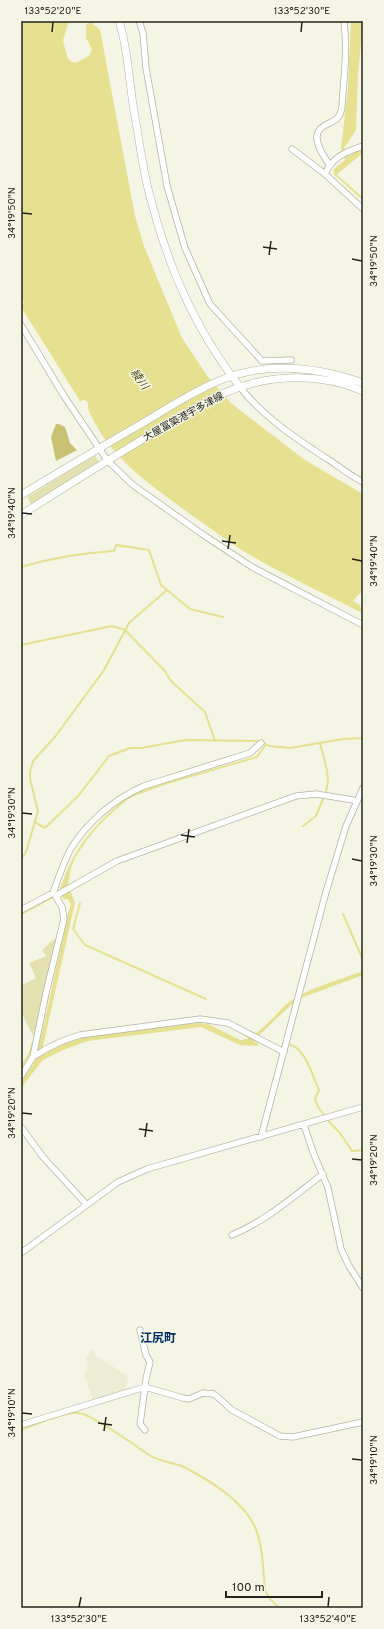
<svg xmlns="http://www.w3.org/2000/svg" width="384" height="1629" font-family="Overpass,'Noto Sans JP',sans-serif">
<rect width="100%" height="100%" fill="#f5f5e6"/>
<path fill="#edecd5" d="M92,1349L94,1351L95,1355L128,1376L125,1391L93,1400L84,1374L88,1368L86,1357Z"/>
<path fill="#e4e1b0" d="M95,455L99,462L31,504L27,497Z
M57,937L35,1036H33L21,1012V986L36,978L29,963L46,956L42,950Z"/>
<path fill="#c7c274" d="M56,424H59L65,427L70,443L77,450L56,461L51,437Z"/>
<path fill="#e6e091" d="M21,21H69L63,40L67,57L70,61L76,63L90,55L92,49L86,38V25L91,22L100,30L135,216L144,246L182,338L208,377L232,404L305,460L363,494V591L358,595L353,601L360,605L362,613C321,592 279,573 240,549C218,534 197,519 175,503C145,481 114,458 96,425C92,417 87,411 88,403L85,400L80,401L21,307L24,302L21,297Z
M351,21H363L358,75L356,130L344,148L349,156L363,148V151L346,165L347,166L335,176L333,170L345,160L341,148L348,88Z
M69,866L71,867L68,885L75,903L41,1055L65,1042L87,1036L197,1023L208,1024L240,1040C255,1041 277,1012 288,1003C305,989 342,979 363,971V975L301,998L291,1005L254,1040L255,1043H258V1046L240,1045L201,1027L88,1041L63,1050L43,1060L21,1088C21,1074 32,1071 35,1059C48,1011 57,962 68,913L71,904L68,899H63L60,888Z"/>
<g fill="none" stroke-linecap="round" stroke-linejoin="round">
<path stroke="#e6e091" stroke-width="2" d="M345,166L363,152
M335,173L336,175L363,199
M21,567C54,557 80,553 114,551L116,545L149,550L161,585L190,609L223,617
M21,645L112,626L125,630L164,670L171,681L205,712L215,741
M34,822L45,828L79,795L109,756L130,748H141L186,740L260,741L269,746L290,748L343,739L363,738
M303,826L316,816L326,792L328,781L327,770L320,743
M21,859L26,852L38,811L30,779V772L33,761L55,737L104,670L129,623L167,590
M69,869C81,840 103,818 128,798L134,795L164,784L257,757L266,744
M80,903L73,929L85,945L206,999
M21,914L51,898
M343,914L363,960
M289,1044C306,1049 312,1075 319,1090L315,1099L318,1107L331,1124L340,1133L352,1151L363,1150
M21,1067L30,1053L32,1044
M21,1430C34,1425 67,1411 79,1413C92,1414 136,1446 149,1455C160,1462 173,1462 184,1467C209,1480 243,1500 255,1527C263,1546 263,1569 265,1590C268,1598 273,1603 280,1608"/>
<g stroke="#b4b3a5" stroke-width="7">
<path id="minor" d="M139,21L143,33L146,68L167,186L185,248L210,304L262,361L291,360
M292,149L325,174L363,209
M329,164C324,157 316,145 317,136C319,122 336,125 340,114C343,108 342,99 343,92C345,69 347,45 344,21
M325,174C333,156 346,152 363,146
M21,325L64,396L107,460L133,485L202,534L252,567L363,625
M240,387C263,417 298,440 329,460C341,468 351,476 363,482
M57,895L117,861L296,796L316,794L353,800L356,802
M21,910L53,893C58,879 63,864 70,850C87,822 114,799 144,786L250,753L261,743
M33,1057C48,1047 62,1040 80,1035L200,1019L228,1023L284,1052
M21,1076L33,1057L46,993L64,919L62,907L55,895
M304,1125L313,1152L328,1188L341,1249L349,1266L363,1288
M21,1127L43,1157L87,1205
M261,1137L326,892L346,826L363,788
M232,1235C266,1221 294,1196 323,1174
M21,1253L118,1182L147,1169L363,1107
M140,1330L146,1355L150,1362L146,1379L140,1424L145,1430
M21,1425L145,1387L183,1398L189,1399L203,1393L214,1394L232,1410L280,1436L293,1437L363,1422"/>
</g>
<g stroke="#b4b3a5" stroke-width="8">
<path id="tertiary" d="M119,21C129,52 129,85 135,117C140,144 143,173 151,200C168,267 197,332 240,387"/>
</g>
<g stroke="#b4b3a5" stroke-width="8">
<path id="secondary" d="M21,495C61,471 101,447 141,424C167,409 193,391 221,380C267,361 317,367 363,383
M21,515C63,488 105,462 148,436C173,422 197,405 224,393C268,374 319,372 363,391"/>
</g>
<use href="#minor" stroke="#fff" stroke-width="5.5"/>
<use href="#tertiary" stroke="#fff" stroke-width="7"/>
<use href="#secondary" stroke="#fff" stroke-width="7"/>
</g>
<path fill="none" stroke="#24241e" stroke-width="1.5" d="M52,32L53,22M301,32L302,22M22,213L32,214M263,247L277,249M269,255L271,241M352,259L362,261M22,513L32,514M222,541L236,543M228,549L230,535M352,559L362,561M22,813L32,814M181,835L195,837M187,843L189,829M352,859L362,861M22,1113L32,1114M139,1129L153,1131M145,1137L147,1123M352,1159L362,1160M22,1413L32,1414M98,1423L112,1425M104,1431L106,1417M352,1459L362,1460M79,1607L81,1597M328,1607L329,1597"/>
<g text-anchor="middle" stroke-width="3" stroke-linejoin="round" paint-order="stroke">
<g font-size="10" fill="#24241e" stroke="#f5f5e6">
<text transform="translate(183 416) rotate(-29)" y="4">大屋冨築港宇多津線</text>
</g>
<g font-size="11" font-style="italic" fill="#4d480a" stroke="#f5f5e6">
<text transform="translate(140 379) rotate(53)" y="4">綾川</text>
</g>
<g font-size="12" font-weight="bold" fill="#013061" stroke="#f5f5e6">
<text x="158" y="1342">江尻町</text>
</g>
</g>
<rect width="384" height="1629" fill="none" stroke="#f5f5e6" stroke-width="44"/>
<path d="M226 1591v6h96v-6" fill="none" stroke="#24241e" stroke-width="2"/>
<text x="232" y="1591" font-size="12" fill="#24241e" stroke="#f5f5e6" stroke-width="3" paint-order="stroke">100 m</text>
<rect x="22" y="22" width="340" height="1585" fill="none" stroke="#24241e" stroke-width="1.5"/>
<g font-size="10" text-anchor="middle" fill="#24241e">
<text x="53" y="14">133°52'20"E</text>
<text x="302" y="14">133°52'30"E</text>
<text transform="translate(11 213) rotate(-90)" y="4">34°19'50"N</text>
<text transform="translate(373 261) rotate(-90)" y="4">34°19'50"N</text>
<text transform="translate(11 513) rotate(-90)" y="4">34°19'40"N</text>
<text transform="translate(373 561) rotate(-90)" y="4">34°19'40"N</text>
<text transform="translate(11 813) rotate(-90)" y="4">34°19'30"N</text>
<text transform="translate(373 861) rotate(-90)" y="4">34°19'30"N</text>
<text transform="translate(11 1113) rotate(-90)" y="4">34°19'20"N</text>
<text transform="translate(373 1160) rotate(-90)" y="4">34°19'20"N</text>
<text transform="translate(11 1413) rotate(-90)" y="4">34°19'10"N</text>
<text transform="translate(373 1460) rotate(-90)" y="4">34°19'10"N</text>
<text x="79" y="1622">133°52'30"E</text>
<text x="328" y="1622">133°52'40"E</text>
</g>
</svg>
